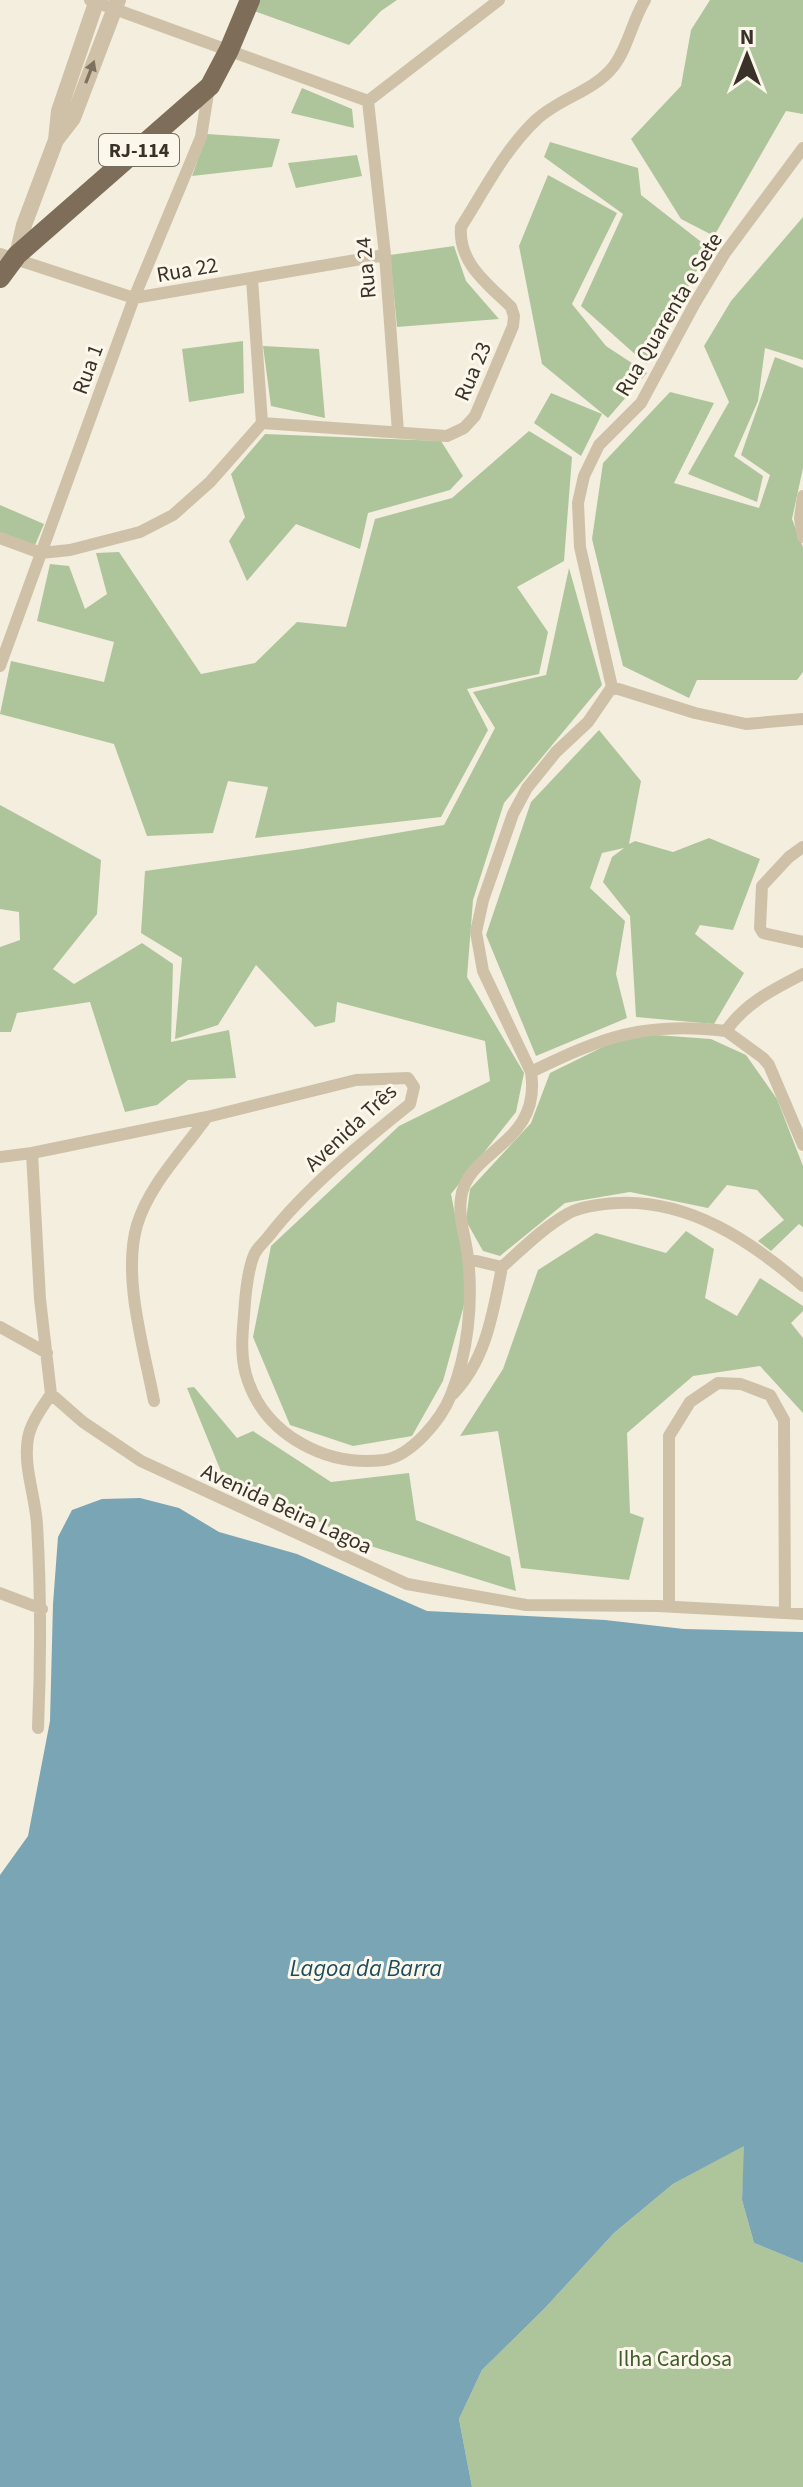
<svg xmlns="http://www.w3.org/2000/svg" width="803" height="2487" font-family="'Source Sans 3',sans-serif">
<rect width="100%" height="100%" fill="#f4eede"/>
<path fill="#aec59c" d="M259,0H397L381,11L349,45L254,11Z
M710,0H803V114L786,111L714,236L681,219L631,139L681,86L691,30Z
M302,88L352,109L354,128L291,113Z
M207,134L280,139L272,167L192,176Z
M550,142L638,168L641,195L709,248L646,364L581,306L623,214L544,157Z
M357,155L362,176L296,188L288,163Z
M548,175L617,213L572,304L606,346L647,373L608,418L542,364L519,246Z
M803,217V360L765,348L758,401L734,456L763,476L757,502L688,474L729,402L704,346L731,301Z
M454,246L466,281L499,319L397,327L390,255Z
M243,341L244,393L189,402L182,349Z
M263,346L319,349L325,418L271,406Z
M775,357L803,368V468L792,519L803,547V672L797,680H697L689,698L623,666L592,539L603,463L670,392L714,403L674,483L759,508L770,475L741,455Z
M551,393L602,414L581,456L534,423Z
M529,431L572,457L564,561L517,587L548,632L539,674L467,689L488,730L441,817L255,838L268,787L228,781L213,833L147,836L114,744L0,714L11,661L104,682L114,642L37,621L50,564L69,566L85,609L107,594L96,553L119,552L201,674L255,663L297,622L346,627L375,519L452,498Z
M265,434L441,441L463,476L450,490L368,513L360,549L296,524L247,581L229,541L245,517L231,474Z
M0,505L44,524L33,550L0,536Z
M569,568L602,685L504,803L473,900L467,977L524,1073L516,1112L451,1194L469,1287L443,1381L412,1436L353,1446L290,1425L253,1337L271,1246L399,1126L490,1081L485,1041L337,1002L335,1022L315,1027L256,965L218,1025L175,1039L182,958L141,933L145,871L302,849L444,825L495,728L473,692L546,675Z
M599,730L641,781L629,844L635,841L673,852L709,838L760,859L733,930L700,925L695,934L744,973L714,1024L636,1017L630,916L603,882L612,857L624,848L602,853L590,888L625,921L616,974L627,1018L536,1056L486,935L531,802Z
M0,805L101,860L97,914L53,969L74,984L142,943L173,964L171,1042L229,1030L236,1078L188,1080L157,1105L125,1112L90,1002L17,1013L11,1032H0V947L20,940L19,912L0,909Z
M656,1035L711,1039L746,1055L777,1099L803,1166V1227L799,1224L771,1251L758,1241L784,1220L757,1190L727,1185L708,1208L630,1192L565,1203L500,1256L483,1251L466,1221L470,1189L531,1123L550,1073L617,1040Z
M686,1231L714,1249L705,1298L737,1316L760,1278L803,1306V1311L791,1323L803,1338V1413L760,1366L693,1376L627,1433L630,1513L644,1518L629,1580L521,1568L498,1431L460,1436L503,1369L538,1270L596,1233L666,1253Z
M194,1387L237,1438L253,1431L331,1482L409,1473L416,1520L510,1557L516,1591L364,1544L222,1474L187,1388Z
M745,2145L742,2200L754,2243L803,2263V2487H472L459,2419L482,2370L545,2308L614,2233L673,2184Z"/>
<path fill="#7aa5b4" d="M140,1498L179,1508L219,1532L297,1554L427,1611L605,1620L684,1629L803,1632V2263L754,2243L742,2200L744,2146L673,2184L614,2233L545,2308L482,2370L459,2419L472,2487H0V1875L28,1836L50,1721L53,1604L58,1537L72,1510L102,1499Z"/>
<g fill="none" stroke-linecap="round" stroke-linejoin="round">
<path stroke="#cec1a8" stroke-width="12" d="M90,0L368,101L499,0
M368,101L385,255L398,432
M0,254L134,298L385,255
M252,279L262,423
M803,496L800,518L803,537
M0,538L41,553L70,550L140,532L173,515L210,482L262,423L447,436L464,428L475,416L513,326L514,316L511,307C488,284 458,263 461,227C484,191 505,149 536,120C559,98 593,92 613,67C628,48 632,21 645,0
M0,666L134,298L201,137L209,87
M612,687L695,713L746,724L803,719
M803,847L789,857L762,886L760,928L763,933L803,942
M803,974C774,989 745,1003 726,1031L763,1058L769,1065L803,1145
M531,1072C603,1037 644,1021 726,1031
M32,1153L207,1117L356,1080L408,1078L414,1087L410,1104C365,1140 304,1190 269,1236C264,1242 257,1248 254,1255C248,1269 245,1299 244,1315C242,1337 240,1359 248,1381C267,1436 327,1467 384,1460C411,1456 441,1420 451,1395C468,1353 473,1303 468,1258C466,1238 458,1219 461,1198C467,1149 542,1145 531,1072L483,971L476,932L483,900L513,814L527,788L556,752L588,722L612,687L580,547L578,503L584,476L599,445L641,403L695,303L725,253L803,148
M0,1157L32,1153L40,1299L51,1394L83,1422L141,1461L407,1584L526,1605L658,1606L803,1614
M468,1259L502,1267C523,1248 544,1227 569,1213C583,1206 601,1204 617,1203C689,1199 751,1241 803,1286
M0,1327L47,1353
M453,1394C486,1360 493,1313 502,1267
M154,1401C144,1348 122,1277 137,1225C149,1185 183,1151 207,1117
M0,1593L42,1609
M669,1606V1436L690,1402L718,1383L741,1384L770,1395L784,1420L785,1612
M38,1728C41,1659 41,1593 37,1524C35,1495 23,1466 28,1438C31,1422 42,1408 51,1394"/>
<path stroke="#cec1a8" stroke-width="16" d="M56,140L73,118L118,0
M17,255L24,225L56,140L59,111L97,0"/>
<path stroke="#7d6d59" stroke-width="20" d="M0,278L17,255L210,86L229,50L250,0"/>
</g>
<defs><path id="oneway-solid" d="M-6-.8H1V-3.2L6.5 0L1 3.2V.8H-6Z" transform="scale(2)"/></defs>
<use fill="#7d7262" href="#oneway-solid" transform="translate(90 72) rotate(-69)"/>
<g text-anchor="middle" stroke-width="6" stroke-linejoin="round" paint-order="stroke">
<rect fill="#fbf7eb" stroke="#746d63" stroke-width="2" x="99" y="134" width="80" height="32" rx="6"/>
<g font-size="20" font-weight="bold" fill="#3a3229">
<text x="139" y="157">RJ-114</text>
</g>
<g font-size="22" fill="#3a3229" stroke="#fbf7eb">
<text transform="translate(365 268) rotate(-95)" y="8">Rua 24</text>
<text transform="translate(187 269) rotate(-10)" y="8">Rua 22</text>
<text transform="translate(668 314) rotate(-59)" y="8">Rua Quarenta e Sete</text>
<text transform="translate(87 369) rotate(-70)" y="8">Rua 1</text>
<text transform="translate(472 371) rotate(-67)" y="8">Rua 23</text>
<text transform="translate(350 1127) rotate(-43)" y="8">Avenida Três</text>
<text transform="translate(287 1508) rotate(25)" y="8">Avenida Beira Lagoa</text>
</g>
<g font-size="22" fill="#3f5a2b" stroke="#fbf7eb">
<text x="675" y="2366">Ilha Cardosa</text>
</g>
<g font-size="24" font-style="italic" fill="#1b4c5f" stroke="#fbf7eb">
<text x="366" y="1976">Lagoa da Barra</text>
</g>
</g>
<g transform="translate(747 56)" stroke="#fbf7eb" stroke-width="6" paint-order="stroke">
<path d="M0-6L14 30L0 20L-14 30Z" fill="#3a3229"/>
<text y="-12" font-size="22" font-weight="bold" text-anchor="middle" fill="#3a3229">N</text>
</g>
</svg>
